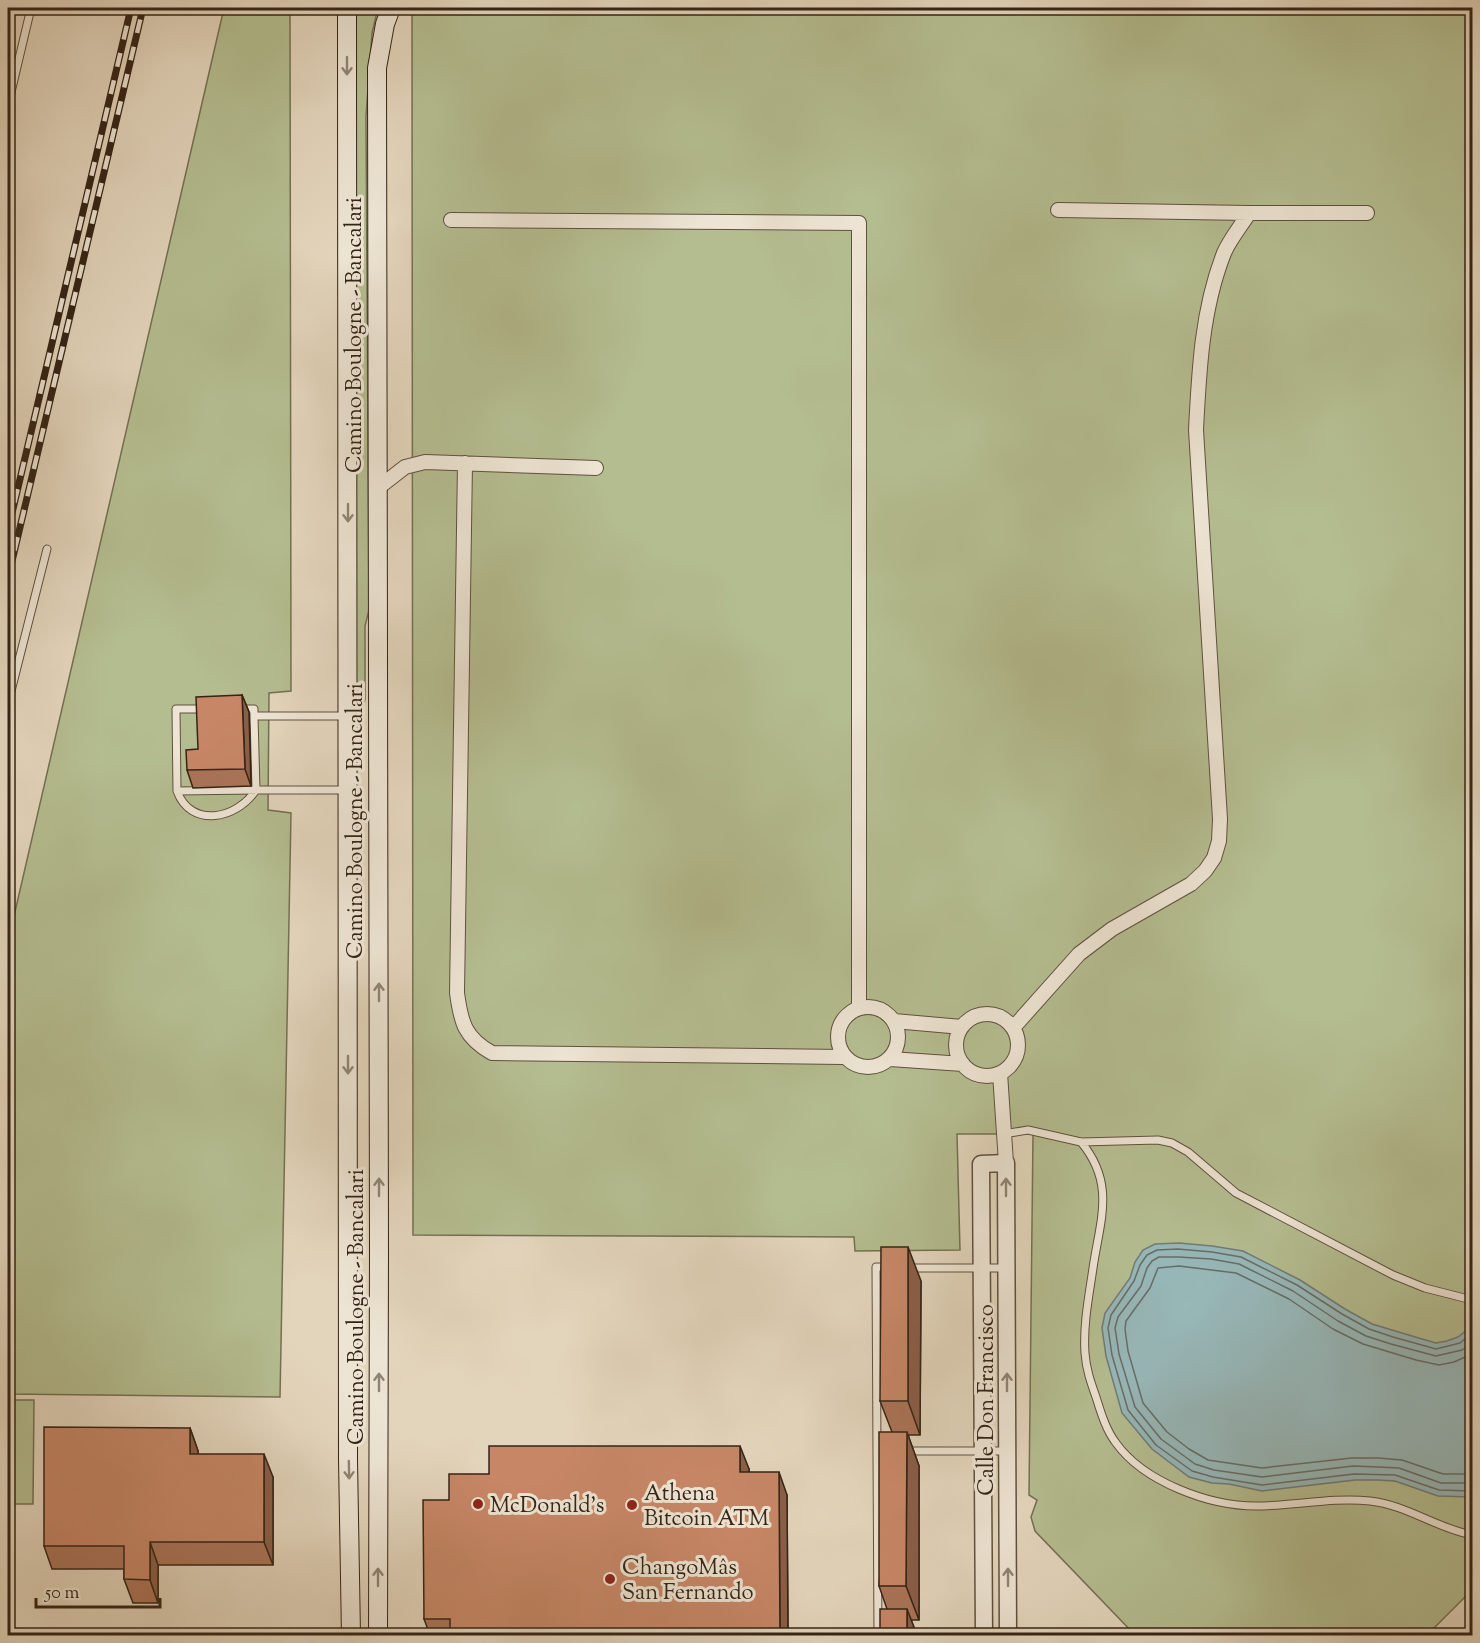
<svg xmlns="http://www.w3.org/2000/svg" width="1480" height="1643" font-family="'Sorts Mill Goudy',serif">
<rect width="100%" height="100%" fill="#e3d5bc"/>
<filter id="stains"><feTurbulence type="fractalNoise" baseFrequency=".00333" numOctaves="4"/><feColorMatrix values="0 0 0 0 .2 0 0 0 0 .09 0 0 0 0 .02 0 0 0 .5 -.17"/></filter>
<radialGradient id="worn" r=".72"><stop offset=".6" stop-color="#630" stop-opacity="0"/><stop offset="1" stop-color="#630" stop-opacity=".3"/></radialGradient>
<path fill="#b4bd90" stroke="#747053" stroke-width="1.5" d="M224,8H290L291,691L269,693L268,810L291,813L280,1397L8,1394V942Z
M352,8H378L372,33L366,116L369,610L365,626V699L364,705L361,709L358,708L356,700Z
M412,8H1472V1590L1427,1635H1135L1035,1531L1031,1517L1037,1500L1029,1495L1033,1134H957L960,1250L855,1251L854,1237L413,1235Z
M8,1400H34L33,1504H8Z"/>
<path fill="#97b7b8" stroke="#6f7c77" stroke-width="1.5" d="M1179,1243L1212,1246L1243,1251L1300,1280L1345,1309L1372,1324L1422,1339L1436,1343L1447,1341L1458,1337L1472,1326V1497L1438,1496L1395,1481L1377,1480H1355L1262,1491L1229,1484L1212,1483L1189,1477L1152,1449L1122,1413L1106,1356L1102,1328L1105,1313L1130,1278L1135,1262L1143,1250L1155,1244Z"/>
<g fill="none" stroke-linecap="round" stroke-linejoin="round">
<path stroke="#666e67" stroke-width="1.5" d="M1472,1333L1460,1343L1436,1349L1393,1337L1369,1329L1342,1314L1297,1285L1241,1257L1212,1252L1178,1249L1157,1250L1147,1255L1140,1265L1134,1281L1111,1315L1108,1328L1112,1355L1128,1410L1156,1445L1192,1471L1213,1477L1262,1485L1354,1474L1395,1475L1439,1490L1472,1491
M1472,1343L1462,1350L1436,1356L1391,1344L1366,1336L1338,1321L1293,1291L1239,1264L1211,1259L1179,1257H1159L1152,1261L1147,1268L1141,1286L1118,1317L1115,1328L1119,1354L1135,1407L1161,1439L1195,1464L1214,1470L1262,1477L1353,1466L1378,1467L1399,1468L1441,1483H1472
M1472,1354L1454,1362L1439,1365L1416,1360L1363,1344L1333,1329L1289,1299L1236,1273L1179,1266L1158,1268L1150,1288L1126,1321L1125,1329L1128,1351L1143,1403L1167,1432L1189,1449L1208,1460L1262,1468L1352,1458H1378L1402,1460L1443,1474H1472"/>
<g stroke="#605040" stroke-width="9">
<path id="service" d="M8,105L31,8
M8,703L47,549
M205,709H176L177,791L256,790L254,716H345
M241,709H254V716
M177,791C191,829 237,819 256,790H345
M1003,1134L1028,1130L1081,1142L1158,1140L1172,1143L1188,1152L1236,1193L1393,1275L1425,1288L1472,1300
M1081,1142C1116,1184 1100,1220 1093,1268C1089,1296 1083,1325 1085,1353C1086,1369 1091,1383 1096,1397C1101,1413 1106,1430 1116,1443C1144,1482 1209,1506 1256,1506C1294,1506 1332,1497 1370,1501C1407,1505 1436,1528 1472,1535
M907,1268H1006
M905,1451H1007
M878,1636L876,1267H890"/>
</g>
<g stroke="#605040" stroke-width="16">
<path id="minor" d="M1058,210L1249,213
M451,220L859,223V1008
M465,463L457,993C461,1023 465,1038 492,1053L844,1057
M378,488L405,467L425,462L596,468
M838 1037a30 30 0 1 1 60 0a30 30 0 1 1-60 0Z
M956 1045a31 31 0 1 1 62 0a31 31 0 1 1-62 0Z
M894,1021L962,1027
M1013,1028L1079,954L1112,929L1191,884L1205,871L1214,858L1219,841L1220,819L1196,430C1199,370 1202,309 1224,253C1230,239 1241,226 1249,213H1367
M890,1059L963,1064
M1000,1073L1006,1163"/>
</g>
<g stroke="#605040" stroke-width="19">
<path id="tertiary" d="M984,1636L981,1164L1006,1163L1008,1636"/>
</g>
<g stroke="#342416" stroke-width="20">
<path id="secondary" d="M347,8L348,1459L351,1636
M378,1636L379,1252L377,68L385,24L391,8"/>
</g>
<use href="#service" stroke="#ede4d3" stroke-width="7"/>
<use href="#minor" stroke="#ede4d3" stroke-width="14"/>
<use href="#tertiary" stroke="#ede4d3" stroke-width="16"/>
<use href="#secondary" stroke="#ede4d3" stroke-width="18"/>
<g stroke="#342416" stroke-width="7">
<path id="rail" d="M8,530L131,8
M8,578L143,8"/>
</g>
<use href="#rail" stroke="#ede4d3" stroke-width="4.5" stroke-dasharray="14" stroke-linecap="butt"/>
</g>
<path fill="#ab7459" stroke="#342416" stroke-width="1.5" d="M242,695L249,712L251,786L193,788L187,770L198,749Z
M921,1281L920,1435H908L919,1466V1620H911L917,1635H880L887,1609L879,1586L892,1432L880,1401Z
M190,1428L198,1451V1454L273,1477V1565H158V1603H133L124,1579V1569H52L44,1546Z
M749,1469V1472L787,1495L788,1635H430L424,1619L449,1500L489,1474Z"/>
<path fill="#8b5e48" stroke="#342416" stroke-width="1.5" d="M242,695L249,712L251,786L245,769Z
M908,1247L921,1281L920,1435L908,1401Z
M190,1428L198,1451V1477L190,1454Z
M907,1432L919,1466V1620L906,1586Z
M740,1446L749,1469V1495L740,1472Z
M264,1454L273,1477V1565L264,1542Z
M779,1472L787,1495L788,1635H780Z
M150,1542L158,1565V1603L150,1580Z
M907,1609L917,1635H907Z"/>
<path fill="#c78767" stroke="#342416" stroke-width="1.5" d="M242,695L245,769L187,770L186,750L198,749L196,697Z
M881,1247H908V1401H880Z
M44,1427L190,1428V1454H264V1542H150V1580L124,1579V1546H44Z
M879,1432H907L906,1586H879Z
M489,1446H740V1472H779L780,1635H450V1619H424L423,1500H449V1474H489Z
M880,1609H907V1635H880Z"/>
<defs><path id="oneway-shaft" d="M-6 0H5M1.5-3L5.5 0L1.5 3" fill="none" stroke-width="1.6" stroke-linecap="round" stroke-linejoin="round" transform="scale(1.5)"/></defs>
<g stroke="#908474">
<use href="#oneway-shaft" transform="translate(347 66) rotate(90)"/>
<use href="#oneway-shaft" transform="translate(348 513) rotate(90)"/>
<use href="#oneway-shaft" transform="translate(379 992) rotate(-90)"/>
<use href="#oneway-shaft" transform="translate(348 1065) rotate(90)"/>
<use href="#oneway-shaft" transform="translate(379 1187) rotate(-90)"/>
<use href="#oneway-shaft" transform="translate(1006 1187) rotate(-90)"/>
<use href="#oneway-shaft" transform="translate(379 1382) rotate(-90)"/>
<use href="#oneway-shaft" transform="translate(1007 1382) rotate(-90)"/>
<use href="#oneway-shaft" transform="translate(349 1470) rotate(89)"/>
<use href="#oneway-shaft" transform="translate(378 1577) rotate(-90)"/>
<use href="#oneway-shaft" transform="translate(1008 1577) rotate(-90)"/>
</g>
<g fill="#8f2418" stroke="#ede4d3" stroke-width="2">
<circle cx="478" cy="1504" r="6"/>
<circle cx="632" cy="1505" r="6"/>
<circle cx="610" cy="1579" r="6"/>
</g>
<g text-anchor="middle" stroke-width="6" stroke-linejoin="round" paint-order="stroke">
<g font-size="22" fill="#342416" stroke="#ede4d3">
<text transform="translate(353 335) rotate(-90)" y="8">Camino Boulogne - Bancalari</text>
<text transform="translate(354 821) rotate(-90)" y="8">Camino Boulogne - Bancalari</text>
<text transform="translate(355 1307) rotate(-90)" y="8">Camino Boulogne - Bancalari</text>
<text transform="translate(985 1400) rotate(-90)" y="8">Calle Don Francisco</text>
</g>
<g font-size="22" fill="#342416" stroke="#ede4d3" text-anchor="start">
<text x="644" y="1500">Athena<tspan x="644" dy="25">Bitcoin ATM</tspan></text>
<text x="490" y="1512">McDonald's</text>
<text x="622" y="1574">ChangoMâs<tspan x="622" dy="25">San Fernando</tspan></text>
</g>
</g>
<rect width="1480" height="1643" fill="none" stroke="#e3d5bc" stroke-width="30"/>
<rect x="9" y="9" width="1462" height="1625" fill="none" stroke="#342416" stroke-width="3"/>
<rect x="15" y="15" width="1450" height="1613" fill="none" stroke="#342416" stroke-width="1.5"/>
<path d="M36 1598v9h124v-9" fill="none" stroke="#342416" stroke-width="3"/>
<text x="45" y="1598" font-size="18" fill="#342416" stroke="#ede4d3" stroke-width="4.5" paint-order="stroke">50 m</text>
<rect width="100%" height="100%" filter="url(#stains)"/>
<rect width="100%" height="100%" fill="url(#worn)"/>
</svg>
